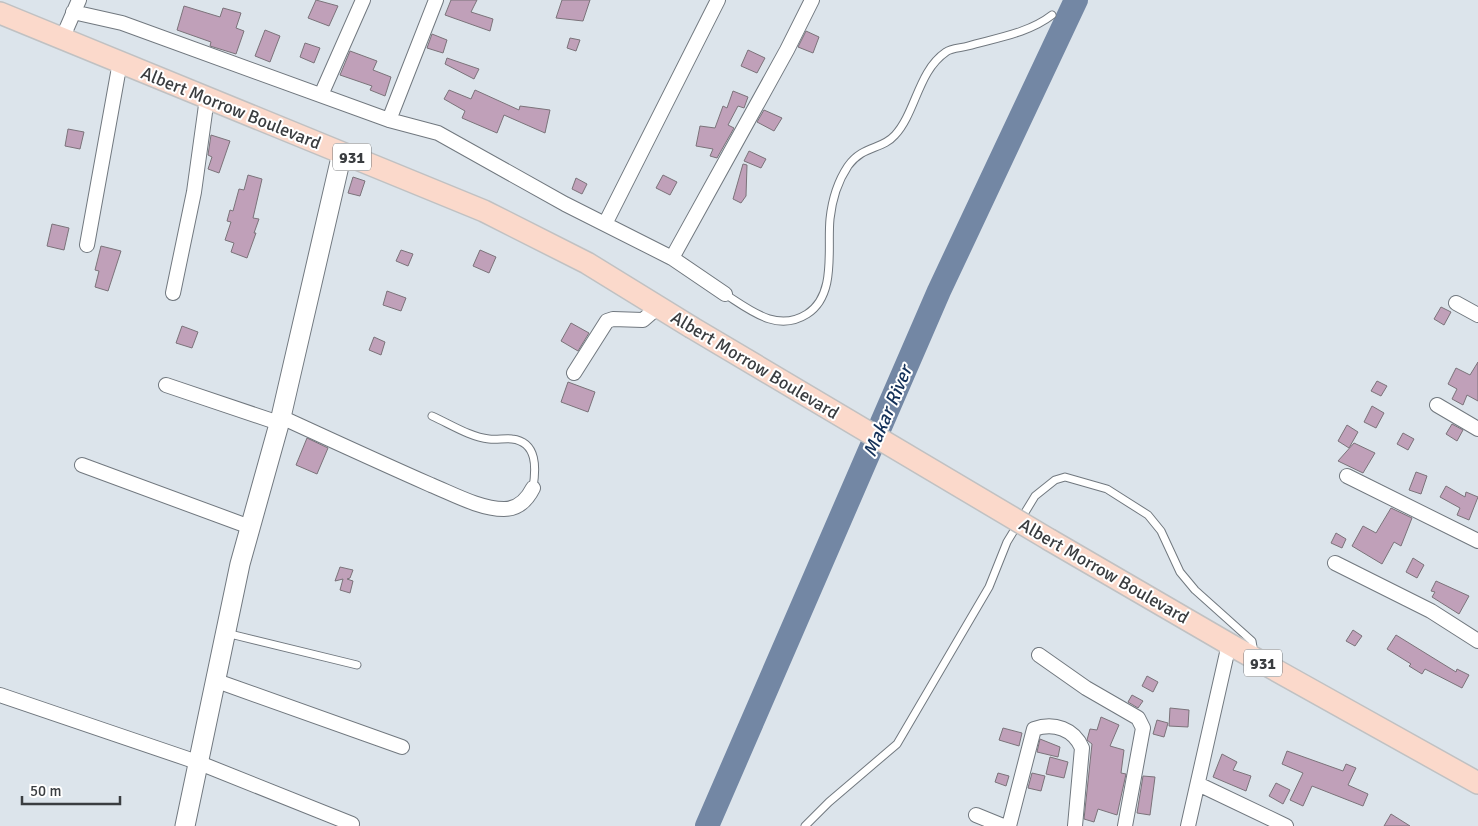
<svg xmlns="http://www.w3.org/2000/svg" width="1478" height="826" font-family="Signika,sans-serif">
<rect width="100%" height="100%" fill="#dce4eb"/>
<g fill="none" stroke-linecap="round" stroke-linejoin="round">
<path stroke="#7387a4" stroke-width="24" d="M707,826L939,291L1076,0"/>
</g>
<path fill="#c0a0b9" stroke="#7b737a" d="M316,0L338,6L329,26L308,18Z
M451,0H477L471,12L493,19L490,31L445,15Z
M562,0H590L583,21L556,18Z
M184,6L220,17L223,8L241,13L236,28L244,31L236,54L210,46L211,42L177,30Z
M265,30L280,36L270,62L255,56Z
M806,31L819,37L813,53L798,47Z
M432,34L447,40L443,53L427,48Z
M570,38L580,40L576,51L567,48Z
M305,43L320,48L314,63L300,57Z
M748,50L765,58L757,73L741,66Z
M350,51L377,61L373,70L391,77L385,96L370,90L372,86L340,75Z
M447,58L479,69L474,79L445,64Z
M449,90L471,99L475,90L519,110L520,106L550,110L545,133L504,115L497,133L462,118L465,111L444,99Z
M733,91L748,97L744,108L738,106L728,125L734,128L717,158L710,156L713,149L696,146L700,126L715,128L723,106L727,108Z
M764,110L782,118L774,131L757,122Z
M68,129L84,132L80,149L65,146Z
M211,135L230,141L219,173L208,169L212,157L208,155Z
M749,151L766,159L761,168L744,161Z
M743,164L747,165L746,196L741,203L733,199Z
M248,175L262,179L253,218L259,219L254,233H256L247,258L231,252L234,243L225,240L231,222L227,221L230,210L233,211L239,189L244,190Z
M663,175L677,182L670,195L656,188Z
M353,177L365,181L360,196L348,193Z
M576,178L587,184L582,194L572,189Z
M52,224L69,228L64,250L47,246Z
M101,246L121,251L108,291L95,287L99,271L95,270Z
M401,250L413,254L408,266L396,261Z
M480,250L496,257L489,273L473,266Z
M387,291L406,298L401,311L383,305Z
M1441,307L1451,312L1444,325L1434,319Z
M571,323L589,333L578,351L561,341Z
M182,326L198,332L192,348L176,343Z
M374,337L385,342L381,355L369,350Z
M1478,362V401L1467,395L1463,405L1452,399L1457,389L1448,384L1456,368L1470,375Z
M1377,381L1387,386L1381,396L1371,391Z
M568,382L595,392L588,412L561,402Z
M1372,406L1384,413L1376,428L1364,422Z
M1452,424L1463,430L1457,441L1446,434Z
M1347,425L1358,432L1349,448L1338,441Z
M1403,433L1414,439L1408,450L1397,444Z
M307,438L328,448L317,474L296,465Z
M1354,443L1375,453L1363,473L1338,461Z
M1416,472L1427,476L1421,494L1409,490Z
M1446,486L1465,497L1466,492L1478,497L1469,520L1457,515L1460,508L1440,497Z
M1391,508L1412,518L1401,546L1394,542L1382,564L1352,546L1363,526L1376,533Z
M1336,533L1346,539L1342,548L1331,543Z
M1413,558L1424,565L1417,578L1406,572Z
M340,567L353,570L350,578L347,579L353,581L350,593L340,590L343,579L335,581Z
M1436,581L1469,596L1459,614L1432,597L1435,592L1431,591Z
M1353,630L1362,636L1355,646L1346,641Z
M1396,635L1456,672L1457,669L1469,675L1462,688L1425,669L1422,674L1409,666L1411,664L1387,649Z
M1147,676L1158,682L1153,692L1142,686Z
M1132,695L1143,701L1138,708L1128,702Z
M1170,708L1189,710L1188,727L1169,726Z
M1101,717L1119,725L1110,746L1124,750L1121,773L1126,774L1117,815L1098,809L1094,822L1084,819L1092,744L1087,740L1090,729L1097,730Z
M1157,720L1168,723L1164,737L1153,734Z
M1003,728L1022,733L1019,746L999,740Z
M1040,739L1060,747L1058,757L1037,752Z
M1287,751L1343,771L1346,764L1356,768L1348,785L1368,794L1363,806L1312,786L1303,806L1290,800L1303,773L1282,764Z
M1222,754L1237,762L1233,770L1251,776L1246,791L1213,777Z
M1050,757L1068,762L1064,778L1046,774Z
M998,773L1009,776L1006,786L995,782Z
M1032,773L1045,776L1041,791L1028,788Z
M1143,776L1155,777L1150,815L1137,813Z
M1276,783L1290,790L1283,804L1269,796Z
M1391,814L1410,826H1384Z"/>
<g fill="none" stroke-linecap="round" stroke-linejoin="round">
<g stroke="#71787f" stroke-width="9">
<path id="lane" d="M725,294C750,310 777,333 807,314C837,295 827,248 830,219C832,200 838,181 848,166C863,145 882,150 895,135C916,112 918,71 946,52C951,48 961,48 968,46C996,38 1029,33 1052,15
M432,416C450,424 470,437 489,439C497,440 505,438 512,439C538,442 536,469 533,488
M226,633L357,665
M805,826L829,802L897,744L989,587L1007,542L1035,496L1055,480L1065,477L1107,489L1148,515L1161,531L1180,572L1195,590L1252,641L1254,653"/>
</g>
<g stroke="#71787f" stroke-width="16">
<path id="street" d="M73,12L122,23L389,120L438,133L565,204L672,258L725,294
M62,39L79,0
M321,95L363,0
M389,120L436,0
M605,224L718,0
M87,245L120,62
M672,258L787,50L812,0
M173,293L194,192L207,98
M1456,303L1478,315
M574,373L607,321L613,319L643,320L658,307
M166,385L279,423
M1437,405L1478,429
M281,417C331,440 381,463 431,485C453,494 480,509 504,509C518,509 527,500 533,488
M82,465L250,527
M1347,476L1478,541
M1335,563L1431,611L1478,641
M1039,655L1086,688L1138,718L1143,728L1125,826
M214,680L402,747
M0,695L197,762L352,824
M1198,784L1286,826
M976,815L1003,826
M1009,826L1034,729C1054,722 1074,729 1082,748L1075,826
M1188,826L1229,644"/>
</g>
<g stroke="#71787f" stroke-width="21">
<path id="secondary" d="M185,826L240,564L281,417L342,153"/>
</g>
<g stroke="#c0c1c2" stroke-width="24">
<path id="primary" d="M0,13L484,211L587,263L691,327
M1050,540L1229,644L1478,783"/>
</g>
<use href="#lane" stroke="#fff" stroke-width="7"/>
<use href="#street" stroke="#fff" stroke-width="14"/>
<use href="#secondary" stroke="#fff" stroke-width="19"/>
<use href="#primary" stroke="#fbd9cb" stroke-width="21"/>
<g stroke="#c0c1c2" stroke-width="24" stroke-linecap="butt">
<path id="primary-bridge" d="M691,327L1050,540"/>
</g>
<use href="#primary-bridge" stroke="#fbd9cb" stroke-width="21"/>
</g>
<g text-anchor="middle" stroke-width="4" stroke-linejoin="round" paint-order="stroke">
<g fill="#fff" stroke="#757779" stroke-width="1">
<rect x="333" y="143.5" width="38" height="27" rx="4"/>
<rect x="1244" y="649.5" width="38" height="27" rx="4"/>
</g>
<g font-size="16" font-weight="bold" fill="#3a3d40">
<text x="352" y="163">931</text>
<text x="1263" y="669">931</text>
</g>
<g font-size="18" fill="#3a3d40" stroke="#fff">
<text transform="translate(231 108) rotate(22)" y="6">Albert Morrow Boulevard</text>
<text transform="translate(755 365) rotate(31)" y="6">Albert Morrow Boulevard</text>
<text transform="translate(1104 571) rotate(30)" y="6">Albert Morrow Boulevard</text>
</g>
<g font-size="19" font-style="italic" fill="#133058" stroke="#fff">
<text transform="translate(887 411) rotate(-67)" y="7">Makar River</text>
</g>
</g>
<path d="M22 796v8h98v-8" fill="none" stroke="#3a3d40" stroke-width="2.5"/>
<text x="30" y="796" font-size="15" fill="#3a3d40" stroke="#ffffff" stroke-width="4" paint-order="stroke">50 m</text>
</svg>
